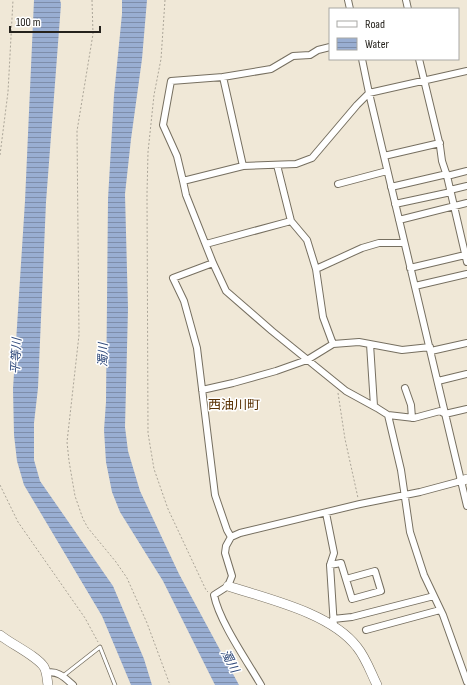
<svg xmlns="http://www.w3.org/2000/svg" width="467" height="685" font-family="'Sofia Sans Condensed','Noto Sans JP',sans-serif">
<defs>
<pattern id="water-rules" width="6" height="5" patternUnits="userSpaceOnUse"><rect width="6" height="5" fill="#99aed2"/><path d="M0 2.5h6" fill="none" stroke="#7d8daa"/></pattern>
</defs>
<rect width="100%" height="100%" fill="#f0e8d7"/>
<path fill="url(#water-rules)" d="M34,0H60L61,4L46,202L38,388L34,423V460L40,481L113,586L144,659L152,685H131L102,616L24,485L17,461L14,435L13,389L25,201Z
M122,0H147L142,59L131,139L125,194L128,309L125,427L128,451L140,491L179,574L239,685H215L163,581L120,512L112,492L106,462L104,430L106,402L108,199L114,95L122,14Z"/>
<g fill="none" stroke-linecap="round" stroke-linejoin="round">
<g stroke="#766f60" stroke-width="4.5">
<path id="lane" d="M63,676L100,647L115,685"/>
</g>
<g stroke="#766f60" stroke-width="8">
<path id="street" d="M348,0L350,9
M406,0L408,9
M362,59L369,93L467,506
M419,59L440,146L442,161L447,176L467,262
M467,71L369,93L357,105L312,158L296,164L243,166L183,181L186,195L213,263L226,291L272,331L346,391L377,408L388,415L414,418L440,411L445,414L467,409
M223,77L243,166
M384,156L440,143
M447,176L467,171
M183,181L177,156L163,125L171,81L223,77L271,69L293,56L310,55L318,50L330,47
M338,184L387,171
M391,187L447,174
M450,190L467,186
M395,204L451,192
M399,220L467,203
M206,244L291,221
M213,263L173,278L184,301L197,348L215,495L227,530L231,537
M410,268L465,255
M316,269L362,248L379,243H404
M415,286L467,274
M333,344L359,342L402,350L430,347
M370,344L374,406
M431,351L467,343
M438,381L467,374
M405,388L411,405L412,418
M202,390L233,383L276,371L307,360L333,344L323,317L316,269L307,240L291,221L277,165
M388,415L401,470L410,532L424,575L443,615L467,682
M326,513L334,553L330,565L334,627
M330,565L341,563L352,599L381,591L375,571L346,579
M333,619L352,617L434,596
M366,630L440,610
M46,673C58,670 65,678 73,685
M261,685C247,661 219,621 214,595L228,586L232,576L225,553L226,546L231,537L240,533L360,504L420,492L461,481"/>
</g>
<g stroke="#766f60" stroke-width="10">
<path id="secondary" d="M461,481L467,479
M228,586C268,599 331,613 357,647C366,658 371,673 377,685
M0,635C11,644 37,656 44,667C47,672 47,679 48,685"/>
</g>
<path stroke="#aba598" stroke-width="1" stroke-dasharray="2 2" stroke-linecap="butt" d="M92,0L93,34L77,131L79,335L67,442L69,461L75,496L83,519L88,528L116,562L127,578L147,623L170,685
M165,0L161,59L154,95L148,152L147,194L148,433L154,469L168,509L206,590L208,592
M0,155L8,92L13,0
M338,393L345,439L358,498
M0,485L18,522L85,618L98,642"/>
<use href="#lane" stroke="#fff" stroke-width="3"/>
<use href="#street" stroke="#fff" stroke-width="6"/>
<use href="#secondary" stroke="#fff" stroke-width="9"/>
</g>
<g text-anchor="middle" stroke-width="3" stroke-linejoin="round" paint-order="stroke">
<g font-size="12" font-style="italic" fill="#304a7b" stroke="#fff">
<text transform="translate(103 355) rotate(-89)" y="4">濁川</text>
<text transform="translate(16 356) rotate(-87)" y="4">平等川</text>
<text transform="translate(230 661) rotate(62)" y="4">濁川</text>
</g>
<g font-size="13" fill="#593103" stroke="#fff">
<text x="234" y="409">西油川町</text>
</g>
</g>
<rect x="329" y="8" width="130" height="52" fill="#ffffff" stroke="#a8a7a4"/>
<rect x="337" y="21" width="20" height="6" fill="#ffffff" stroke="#a8a7a4"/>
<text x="365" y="28" font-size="12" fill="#25221c">Road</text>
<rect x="337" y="38" width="20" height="12" fill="url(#water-rules)" stroke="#a8a7a4"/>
<text x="365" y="48" font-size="12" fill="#25221c">Water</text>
<path d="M10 26v6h90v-6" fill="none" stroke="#25221c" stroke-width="2"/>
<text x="16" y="26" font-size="12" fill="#25221c" stroke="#ffffff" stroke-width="3" paint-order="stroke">100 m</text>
</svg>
